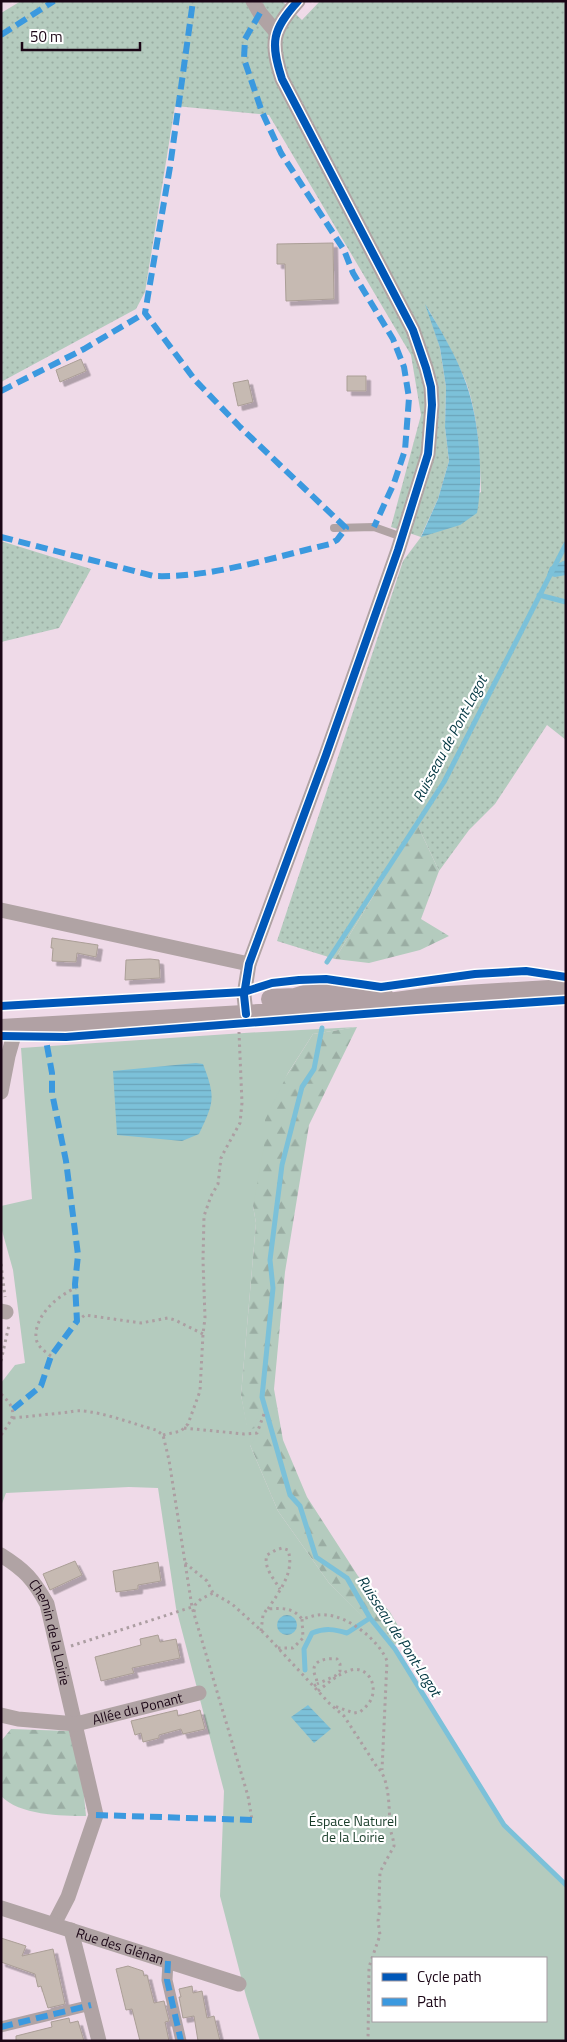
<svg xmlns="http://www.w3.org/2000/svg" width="567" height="2042" font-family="'Titillium Web',sans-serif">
<defs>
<pattern id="grass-dots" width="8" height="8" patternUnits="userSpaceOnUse" patternTransform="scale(1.25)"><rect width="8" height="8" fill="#b4cbbe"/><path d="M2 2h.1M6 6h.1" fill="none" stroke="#9aada3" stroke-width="1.8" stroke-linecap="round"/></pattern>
<pattern id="forest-firs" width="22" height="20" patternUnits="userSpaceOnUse" patternTransform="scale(1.25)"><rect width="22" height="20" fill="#b4cbbe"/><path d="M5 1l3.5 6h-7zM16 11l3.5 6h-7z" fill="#9aada3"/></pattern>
<pattern id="water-rules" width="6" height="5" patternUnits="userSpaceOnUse" patternTransform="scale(1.25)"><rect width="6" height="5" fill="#7cc1d9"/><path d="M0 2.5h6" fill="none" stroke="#6ba4ba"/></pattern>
<filter id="shadow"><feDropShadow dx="4.5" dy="4.5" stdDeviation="0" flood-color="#0004"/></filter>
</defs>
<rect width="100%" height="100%" fill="#efdae8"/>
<path fill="url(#grass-dots)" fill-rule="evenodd" d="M21,1H282L302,20L320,1H566V740L547,725L495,804L469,830L439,871L417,824L335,959L277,941L403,561L421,537L391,527L421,415L411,355L269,115L175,106L145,292L136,309L1,382V13ZM427,307C441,331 455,356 466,382C478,415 480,456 481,492L421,536L438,499L449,461L445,427L446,387L440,348Z
M1,541L91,569L59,628L1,642Z"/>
<path fill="url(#forest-firs)" d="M417,824L439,871L421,919L449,936L420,950L369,963L335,959Z
M357,1027L309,1125L285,1272L274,1389L283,1440L307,1497L358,1576L390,1612L408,1643L390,1645L329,1583L278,1511L250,1445L241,1395L256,1223L253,1206L257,1122L313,1034Z
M11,1729L69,1731L83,1785L86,1816C61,1816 19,1815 1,1796V1741Z"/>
<path fill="#b4cbbe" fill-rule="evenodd" d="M357,1027L313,1034L288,1073L265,1120V1140L253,1206L256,1223L241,1395L248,1430L255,1428L262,1397L270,1424L250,1445L278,1511L329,1583L395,1649L504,1825L566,1885V2041H260L246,1996L220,1896L224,1791L176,1608L158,1488L129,1487L6,1493L1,1506V1383L15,1365L25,1363L13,1270L1,1227V1206L32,1199L21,1048L244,1033ZM373,1958H546V2021H373Z"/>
<path fill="url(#water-rules)" d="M425,304C440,329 456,355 466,383C479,419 484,476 477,513L460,525L421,537L438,499L449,461L445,427L446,387L440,348Z
M566,560V575L555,577L547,575L550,567Z
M196,1063L203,1064C216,1098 214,1102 199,1134L182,1141L117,1135L113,1071Z
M277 1625a10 10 0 1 1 20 0a10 10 0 1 1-20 0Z
M308,1705L331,1729L314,1743L291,1717Z"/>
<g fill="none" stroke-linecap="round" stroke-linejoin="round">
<path stroke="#7cc1d9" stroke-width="5" d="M539,595L566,602
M327,962L444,782L566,544
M322,1028L314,1069L302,1087L282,1165L270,1260L273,1288L262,1397L290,1495L300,1506L316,1557L347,1578L370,1618L395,1649L504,1825L566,1885
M305,1670L304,1649L312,1633C325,1628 334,1629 347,1633L370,1618"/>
</g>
<path fill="#c6bab2" stroke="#aa9e96" filter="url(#shadow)" d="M333,243L334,299L286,301L285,264H277V244Z
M81,359L86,371L60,382L56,370Z
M347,376H366V391H347Z
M248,380L253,402L238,406L233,383Z
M52,938L98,945L96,957L77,953L76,962L52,961L53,948H51Z
M150,959L159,960L160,978L125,980L126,960Z
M75,1561L82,1575L50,1590L43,1574Z
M158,1562L161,1581L138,1585V1589L116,1592L113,1571Z
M158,1635L160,1642L176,1639L180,1658L132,1668L134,1673L101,1681L95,1657L141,1645L140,1639Z
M177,1710L178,1716L200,1710L205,1729L183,1734L181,1729L159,1735V1738L143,1742L141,1733L135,1735L131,1721Z
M1,1938L26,1946L22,1956L53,1949L65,2004L48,2008L41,1986L38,1987L35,1974L1,1962Z
M128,1966L143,1971L144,1976L147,1975L154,2003L164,2001L169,2021L165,2022L169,2041H140L132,2009L126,2010L116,1969Z
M192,1986L193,1993L202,1991L207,2018L214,2016L220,2041H198L194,2016L183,2018L179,1997H181L179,1989Z
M69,2018L70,2023L78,2021L84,2041H16V2036L52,2027L51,2022Z"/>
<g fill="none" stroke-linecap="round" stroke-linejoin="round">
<path stroke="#ac9ea2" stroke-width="3" stroke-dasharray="2.5 4" stroke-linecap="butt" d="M1,1264L5,1297
M77,1321L85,1315L141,1323L168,1318L175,1320L203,1334
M51,1356C44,1351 37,1346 36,1338C34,1316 58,1295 76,1288
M1,1361L9,1325
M1,1394C19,1411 14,1417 1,1435
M13,1418L70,1412C88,1406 136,1425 156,1430L163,1435L169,1460L192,1607L248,1796L252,1820
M184,1428L244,1434L257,1433L264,1414
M163,1435L181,1431L188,1424L200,1391L203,1334L205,1318L203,1260L204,1216L211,1196L218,1184L221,1158L225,1150L240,1123L242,1103L239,1032
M185,1563L207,1581L213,1593L232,1604L265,1634L330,1704L344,1716L377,1767C390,1777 389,1811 390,1827C391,1834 394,1840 394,1846L380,1872L379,1901L380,1908L378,1921L380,1935L369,1967L368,2041
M268,1609C280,1590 295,1572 288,1550L282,1548L276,1550L267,1555C263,1567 274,1579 280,1589
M194,1612L195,1605L201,1599L213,1593
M261,1631L263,1615L267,1609C281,1608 293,1607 302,1619C310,1617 317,1614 326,1615C348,1616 379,1640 387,1661L382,1770
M71,1646L192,1607
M278,1648H293L303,1638L302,1619
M314,1686L317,1684C317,1678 315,1677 314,1672C312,1659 329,1658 337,1659L340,1664V1671L335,1676L317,1684
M318,1691C327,1684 339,1673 351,1670C366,1666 377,1682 372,1697C370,1703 365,1708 360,1712L354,1713L334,1706"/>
<path stroke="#b0a3a4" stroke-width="8" d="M334,528L374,527L402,537"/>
<path stroke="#b0a3a4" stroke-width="11" d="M168,1961L167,1980L181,2041
M1,2027L91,2005"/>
<g stroke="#b0a3a4" stroke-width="15">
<path d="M253,1L260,13L276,32"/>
<path d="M1,910L249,964"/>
<path d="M246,1014L244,995L249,964L326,755L398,550L428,454L432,405L431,387L426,368L413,330L282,79C270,42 272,30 298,1"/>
<path d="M1,1092L8,1056L16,1028"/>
<path d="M1,1311L6,1312"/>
<path id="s1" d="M1,1555C25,1570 33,1579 47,1604L96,1815L68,1897L54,1924"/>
<path id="s2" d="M1,1715L18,1719L76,1724L199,1693"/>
<path id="s3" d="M1,1908L239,1984"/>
<path d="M71,1930L99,2041"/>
</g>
<path stroke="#b1a1a4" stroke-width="20" d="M271,999L295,998L314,992L338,991L383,995
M1,1029L311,1011L366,1006L433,997L566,989"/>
<path stroke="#3b99df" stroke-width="6" stroke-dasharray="12 6" stroke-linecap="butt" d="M260,13L245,39L244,59L262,112L281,153L344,250L353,273L393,339L404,367L409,398L405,450L394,483L374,527
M1,35L54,1
M1,391L84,349L145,313
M1,537L154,576C212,578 274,557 330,544L337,540L346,528L240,427L195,380L145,313L170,167L193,1
M13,1409L41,1386L51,1356L77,1321L75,1284L78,1255L76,1239L66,1161L52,1093V1073L45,1035
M96,1815L252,1820
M168,1961L167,1980L181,2041
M1,2027L91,2005"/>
<g stroke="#fff" stroke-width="11">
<path id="cycleway" d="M1,1006L244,992L272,983L299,980L326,979L381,987L475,974L526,971L566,977
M246,1014L244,995L249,964L326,755L398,550L428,454L432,405L431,387L426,368L413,330L282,79C270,42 272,30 298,1
M1,1036L66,1037L416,1010L566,1000"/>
</g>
<use href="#cycleway" stroke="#0057b8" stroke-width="8"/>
</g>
<g text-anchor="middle" stroke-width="4.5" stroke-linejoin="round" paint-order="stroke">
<g font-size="14" fill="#1b0616" stroke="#fff">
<text dy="5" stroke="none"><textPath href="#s1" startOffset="96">Chemin de la Loirie</textPath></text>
<text dy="5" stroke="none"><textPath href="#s2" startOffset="139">Allée du Ponant</textPath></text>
<text dy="5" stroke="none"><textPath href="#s3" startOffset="125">Rue des Glénan</textPath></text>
</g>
<g font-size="14" fill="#1a3e2b" stroke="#fff">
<text x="353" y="1826">Éspace Naturel<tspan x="353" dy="16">de la Loirie</tspan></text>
</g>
<g font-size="15" font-style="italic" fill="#023641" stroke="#fff">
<text transform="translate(450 739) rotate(-62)" y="5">Ruisseau de Pont-Lagot</text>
<text transform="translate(399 1636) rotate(57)" y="5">Ruisseau de Pont-Lagot</text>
</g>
</g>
<rect width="567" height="2042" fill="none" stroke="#1b0616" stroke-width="5"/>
<rect x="372" y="1957" width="175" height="65" fill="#ffffff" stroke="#a49ba2"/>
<rect x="382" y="1973" width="25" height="8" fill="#0057b8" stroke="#a49ba2"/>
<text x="417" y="1982" font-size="15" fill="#1b0616">Cycle path</text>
<rect x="382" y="1998" width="25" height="8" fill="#3b99df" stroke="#a49ba2"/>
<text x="417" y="2007" font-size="15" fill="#1b0616">Path</text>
<path d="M22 42v8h118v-8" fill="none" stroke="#1b0616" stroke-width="2.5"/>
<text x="30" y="42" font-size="15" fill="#1b0616" stroke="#ffffff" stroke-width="4" paint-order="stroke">50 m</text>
</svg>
